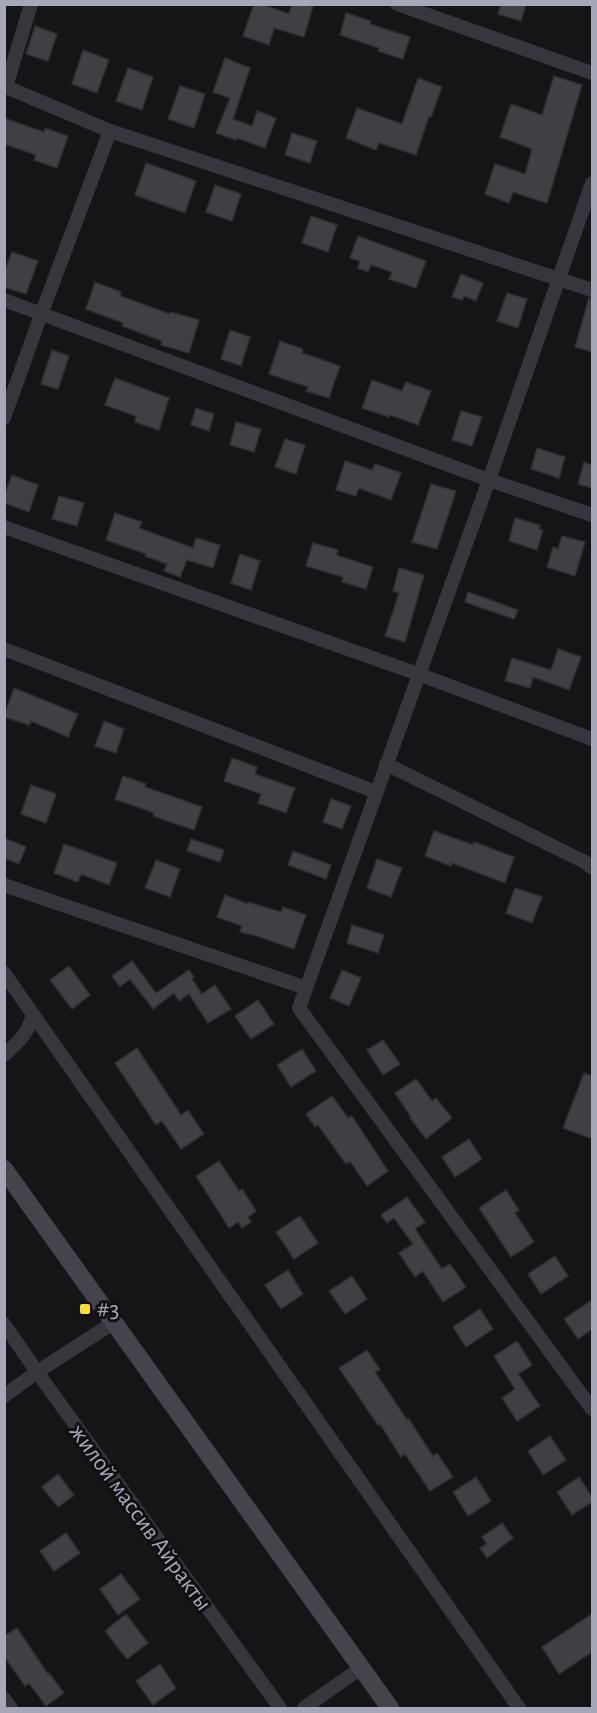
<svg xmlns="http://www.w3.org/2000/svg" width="597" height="1713" font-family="'Alegreya Sans',sans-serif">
<rect width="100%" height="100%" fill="#151517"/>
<path fill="#403f44" stroke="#302f33" stroke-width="1.5" d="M254,4H261L289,14L292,4L313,6L304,37L274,28L269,45L243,36Z
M501,4H526L521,21L498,14Z
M346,13L371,21L370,24L410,37L403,59L378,51L379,48L340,35Z
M35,26L57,34L48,61L26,54Z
M83,50L109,60L97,93L72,84Z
M225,58L250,68L233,119L252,126L257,111L276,118L265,148L237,138L236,140L216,133L230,98L213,92Z
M128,68L153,77L142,110L116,101Z
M554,76L582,85L547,203L513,192L509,203L485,194L495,164L525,174L532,149L500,137L511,104L542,115Z
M418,78L442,87L431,117L429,116L416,155L379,143L376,150L346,138L357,108L402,124Z
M180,86L205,94L194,128L168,119Z
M4,118L44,132L45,128L68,136L57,168L34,160L36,155L4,144Z
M292,133L317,141L310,163L285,155Z
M146,163L196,181L185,213L135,195Z
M215,185L241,194L232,221L206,212Z
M311,216L337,225L328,252L302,243Z
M358,236L426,261L416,288L389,279L392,272L371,265L368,272L358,268L360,261L350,258Z
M12,252L38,261L26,294L4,287V273Z
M461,274L483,283L476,301L464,296L462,300L452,297Z
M95,282L121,292L120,296L170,314L171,312L199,320L189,353L161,345L162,341L122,326L123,323L86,309Z
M507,293L527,299L518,328L497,321Z
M589,298L592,299V352L575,347Z
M230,330L250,337L241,366L221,359Z
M280,341L303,349L302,353L340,366L329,398L306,391L308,387L269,374Z
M52,350L69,356L58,389L41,384Z
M115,378L169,398L159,430L135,422L136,416L105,405Z
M372,380L402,391L406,382L431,391L418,425L390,415L389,417L362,408Z
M196,408L214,414L209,431L191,425Z
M461,411L482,417L472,446L452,440Z
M236,422L261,429L254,452L230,445Z
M285,439L305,445L296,474L275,467Z
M537,448L565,457L559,478L531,469Z
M345,461L372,470L375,464L401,473L391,500L359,488L356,496L336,490Z
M584,462L592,465V488L578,484Z
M12,475L38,485L29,512L4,503V497Z
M431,484L456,491L437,549L412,542Z
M59,496L84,503L77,526L52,519Z
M115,513L142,522L139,528L193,548L196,538L220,545L213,568L187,560L180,577L164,571L167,564L145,556L146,554L106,540Z
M515,518L540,525L539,529L543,530L537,550L509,541Z
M562,536L585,542L575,576L547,567L553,547L558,549Z
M313,543L338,550L336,555L373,567L366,589L342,582L343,577L306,566Z
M240,554L260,561L251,590L231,583Z
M399,568L424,575L405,642L385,636L399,593L393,591Z
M468,592L518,610L514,619L465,602Z
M558,649L581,657L569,690L533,677L530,688L505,681L512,658L551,670Z
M14,688L78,714L68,737L31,721L29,725L4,717Z
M104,721L124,729L116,753L95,746Z
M232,758L257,767L255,774L295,788L286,813L258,803L261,794L224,781Z
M123,776L146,784L145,787L202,807L194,830L153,816L154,813L115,799Z
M31,785L56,794L46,823L21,814Z
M331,799L351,806L342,829L323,822Z
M434,831L473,845L474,842L514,857L505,883L452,863L451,866L425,856Z
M4,838L26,847L19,864L4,858Z
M191,839L224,850L220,862L187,851Z
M64,844L117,863L109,885L81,874L78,882L54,873Z
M293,851L331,865L326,879L288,865Z
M377,859L402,868L391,897L367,888Z
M156,860L180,869L170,897L145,888Z
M515,888L542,897L532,923L506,913Z
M225,895L248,904V902L281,912L283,907L306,915L294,949L257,936L240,932L242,926L217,917Z
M352,925L384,935L378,953L347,943Z
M132,961L156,993L189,970L194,977L192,979L202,994L215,985L231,1009L208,1023L189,994L179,1001L174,993L153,1009L130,979L120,987L112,976Z
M69,966L90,995L72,1009L50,980Z
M342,970L361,978L349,1006L330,998Z
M258,1000L274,1024L251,1039L235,1016Z
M383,1040L400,1064L383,1075L367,1050Z
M137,1048L181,1115L188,1110L204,1134L181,1149L162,1121L156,1125L115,1063Z
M302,1049L316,1071L291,1087L277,1065Z
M584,1073L592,1076V1139L563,1128Z
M416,1079L432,1101L436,1098L452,1118L426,1139L410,1118L411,1117L395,1093Z
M332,1096L348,1118L352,1116L388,1171L367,1186L350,1161L346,1164L318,1125L315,1127L306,1114Z
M469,1139L482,1159L455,1177L442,1157Z
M219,1161L239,1191L242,1189L256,1211L248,1217L251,1222L242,1228L238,1222L229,1228L196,1176Z
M506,1190L519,1210L515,1213L534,1242L511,1257L479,1208Z
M407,1197L425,1222L415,1229L442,1269L450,1264L466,1287L443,1302L423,1271L415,1277L399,1253L413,1244L394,1218L387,1223L381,1215Z
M300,1216L318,1243L294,1259L276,1232Z
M555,1256L568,1276L541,1294L528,1274Z
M288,1270L303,1294L281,1309L265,1285Z
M352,1276L367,1299L345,1314L329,1291Z
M592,1300V1329L578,1339L564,1319Z
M480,1309L493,1329L466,1347L453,1327Z
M517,1341L532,1365L518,1374L540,1406L517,1421L502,1398L515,1389L494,1356Z
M367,1350L380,1370L375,1372L407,1420L408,1418L433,1456L437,1453L453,1477L430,1491L405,1454L401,1457L380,1424L378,1425L339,1368Z
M550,1436L566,1460L543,1475L528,1451Z
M58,1474L74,1495L58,1507L42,1487Z
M476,1477L491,1501L468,1516L453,1492Z
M579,1477L592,1497V1502L572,1515L557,1492Z
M502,1523L513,1538L487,1558L480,1548L487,1544L482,1537Z
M66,1533L80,1553L54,1571L40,1551Z
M121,1574L140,1599L118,1615L100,1589Z
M126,1614L148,1643L127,1659L105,1631Z
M592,1614V1652L559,1674L542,1647Z
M17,1628L48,1674L49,1673L64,1693L46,1706L29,1683L25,1686L4,1656V1636Z
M160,1664L176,1688L153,1705L136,1681Z"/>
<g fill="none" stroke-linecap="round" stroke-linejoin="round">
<path stroke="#36363c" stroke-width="14" d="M397,4L592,73
M110,131L592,290
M592,183L489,480L299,1008L592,1409
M4,300L489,480L592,515
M4,418L42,312L110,131L6,87L31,4
M4,527L418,674L592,739
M4,649L376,792
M386,764L585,862L592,868
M4,885L306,988
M4,973L519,1708
M4,1055C18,1043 29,1032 33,1014
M4,1324L37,1372L280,1708
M4,1396L37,1372L113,1323
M4,1699L11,1708
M304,1708L361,1668"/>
<path stroke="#44444c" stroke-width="18" d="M4,1169L390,1708"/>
</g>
<rect fill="#f9de2b" stroke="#101012" stroke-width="2" x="79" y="1303" width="12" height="12" rx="3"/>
<g text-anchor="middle" stroke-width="6" stroke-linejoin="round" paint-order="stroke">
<g font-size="24" fill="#a6a8b8" stroke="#101012" text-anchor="start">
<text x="97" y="1317">#3</text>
</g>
<g font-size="24" fill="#a6a8b8" stroke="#101012">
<text transform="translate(141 1517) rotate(54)" y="8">жилой массив Айракты</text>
</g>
</g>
<rect width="597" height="1713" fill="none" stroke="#a6a8b8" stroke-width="12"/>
</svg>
